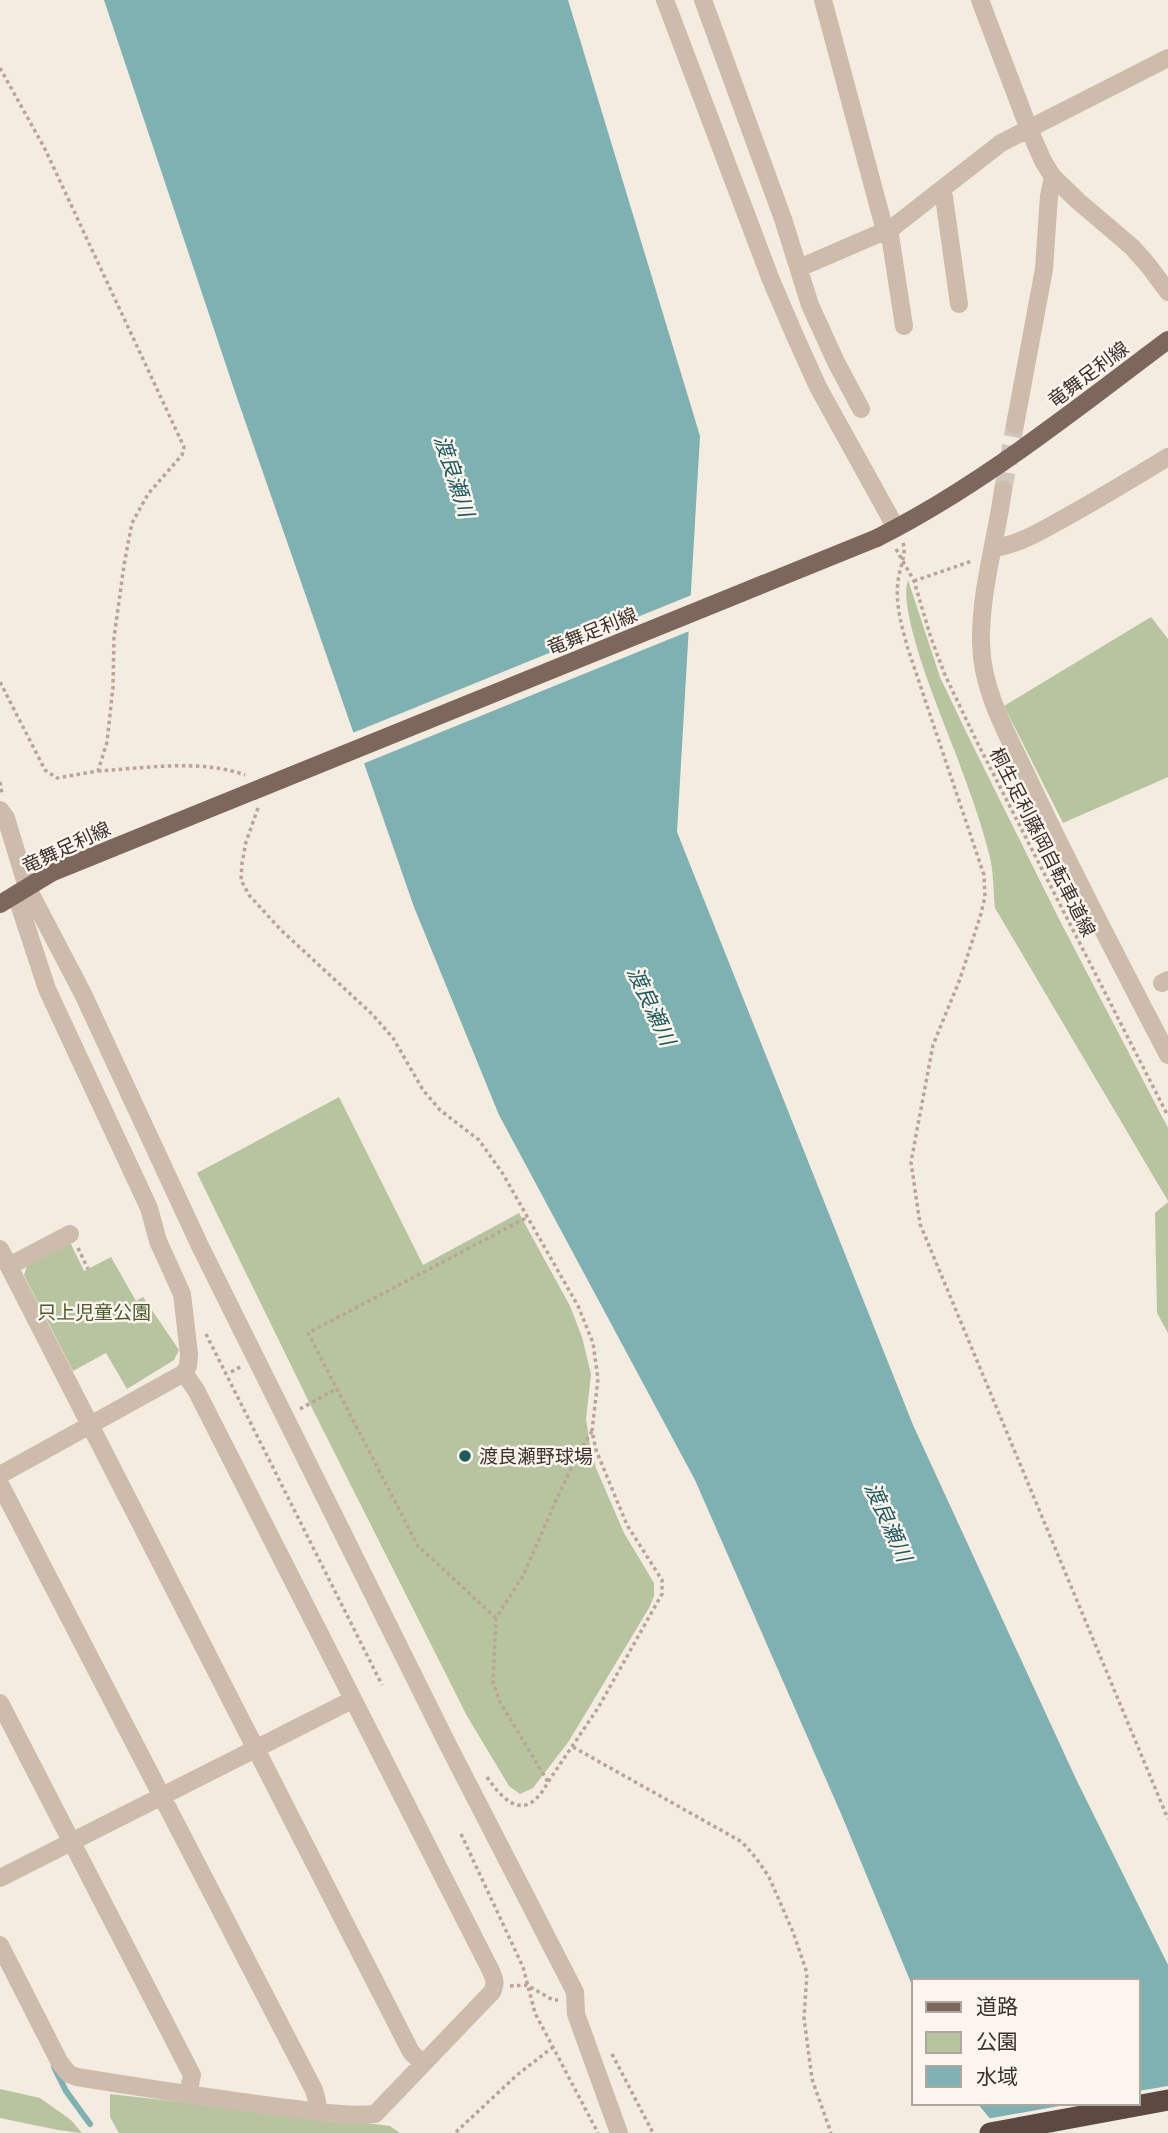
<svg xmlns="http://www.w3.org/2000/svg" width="1168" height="2133" font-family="'Varela Round','Noto Sans JP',sans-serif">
<rect width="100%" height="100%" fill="#f4ebe1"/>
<path fill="#b8c4a0" d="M908,580L940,677L971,742L1060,921L1168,1128V1201L995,908C993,889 994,868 988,850C979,815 966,782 954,749C941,715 897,611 908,580Z
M1151,617L1168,639V777L1063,823L1004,706Z
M339,1097L423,1265L519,1213L570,1306L582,1337L591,1374L586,1419L590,1445L596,1468L624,1533L654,1583V1596L649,1608L569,1741L533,1788L520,1794L509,1786L467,1716L307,1398L197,1173Z
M1168,1202V1333L1157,1313L1155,1213Z
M69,1240L84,1271L111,1257L136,1301L143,1297L179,1350L174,1360L127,1389L106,1353L73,1371L24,1275L28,1263Z
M0,2089L40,2098L71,2120L82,2133L58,2130L0,2118Z
M110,2094L383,2125L390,2126L400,2133H119L110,2117Z"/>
<path fill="#7fb0b2" d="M104,0H568L700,436L677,832L913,1425L1075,1777L1168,1965V2133H1002L977,2103H1138V1981H914V1990L842,1816L695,1480L499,1115L414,907L235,392Z"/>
<path fill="#f4ebe1" d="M694,594L692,630L360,765L350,734Z
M1168,2086V2133H997L986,2119L1076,2103H1138V2091Z"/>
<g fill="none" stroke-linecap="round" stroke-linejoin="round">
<path stroke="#7fb0b2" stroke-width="6" d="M54,2067L66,2091L90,2124"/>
<path stroke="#cfc6bd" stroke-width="18" stroke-dasharray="18 9" stroke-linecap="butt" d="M1003,490L1015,425"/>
<path stroke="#b9a596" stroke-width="3.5" stroke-dasharray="3.5 3.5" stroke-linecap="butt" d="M0,68L45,149L184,447L182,455L148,494L132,523L124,565L114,638L113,687L107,742L98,771L57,778L45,770L0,682
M903,543C907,554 899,569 898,582C895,604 902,627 908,649L984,875L985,897L980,917L960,979L933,1045L911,1162L920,1224L1168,1819
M896,549L914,581L931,638L945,675L976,740L1168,1116
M914,581L972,561
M98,771C145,768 201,759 245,775
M0,782L2,794
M258,808L246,842L242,863L241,880L249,895L281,930L372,1014L393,1038L423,1090L440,1110L479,1140L503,1174L578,1306L593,1343L598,1379L592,1431L596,1450L627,1525L662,1580V1594L598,1708L548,1782
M78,1248L88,1269
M206,1334L382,1685
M231,1372L242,1366
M300,1409L336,1389
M496,1618L418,1546L308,1333L528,1217
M573,1747L742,1842L756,1858L769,1877L793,1932L807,1973L804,2018L812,2079L831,2133
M487,1777C507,1806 527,1821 548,1782L500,1702L493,1682L496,1618L523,1576L557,1498L578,1454L592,1431
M461,1834L523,1967L535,2013L598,2133
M510,1986L527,1985L553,2000H558
M612,2054L653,2133
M456,2132L517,2075L553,2047"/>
<path stroke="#cdbbac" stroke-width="18" d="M665,0L771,280L795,336L818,387L896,528
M703,0L783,219L810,305L836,362L861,409
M823,0L885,231
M980,0L1029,129L1043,161L1053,177L1078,201L1132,247L1148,265L1168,292
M941,191L944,197L959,304
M889,229L904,326
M799,268L892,228L1001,143L1168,58
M1015,425L1044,269L1049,196L1053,177
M1003,490C996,541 980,592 981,643C982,692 1008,735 1028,778C1072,872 1120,963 1168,1055
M993,548C1017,545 1038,533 1059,521C1096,501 1132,479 1168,457
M0,810L6,818L27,887L83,994L200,1246L448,1745L575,1992L576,2014L619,2133
M1162,983L1168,980
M0,1249L411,2052L423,2064
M9,1266L70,1234
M0,1475L184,1373L188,1366L189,1354L182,1294L158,1241L149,1208L47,989L20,907L27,887
M0,1484L314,2090L317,2101V2111
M0,1703L192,2075L188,2095
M0,1878L352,1700
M0,1945L60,2063L69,2074L77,2077C144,2088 211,2098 279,2107C310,2110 344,2117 375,2114L492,1992C496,1984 495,1980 491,1971L196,1390L184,1373"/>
<path stroke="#7d675c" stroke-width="18" d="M877,538C982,485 1074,410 1168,340
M0,904L51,873"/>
<path stroke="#5c4a42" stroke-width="21" d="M990,2133L1168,2100"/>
<path stroke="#7d675c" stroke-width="18" d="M51,873L877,538"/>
</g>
<circle fill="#1f5a5e" stroke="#fbf5ee" stroke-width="2.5" cx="465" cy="1456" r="7"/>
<g text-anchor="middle" stroke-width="5" stroke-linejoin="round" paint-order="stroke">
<g font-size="19" fill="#3b302b" stroke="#fbf5ee">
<text transform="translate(1088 374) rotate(-37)" y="7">竜舞足利線</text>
<text transform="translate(592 631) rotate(-22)" y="7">竜舞足利線</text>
<text transform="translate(1043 842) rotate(63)" y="7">桐生足利藤岡自転車道線</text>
<text transform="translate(66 847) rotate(-25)" y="7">竜舞足利線</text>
</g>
<g font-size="19" fill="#4a5a2e" stroke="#fbf5ee">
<text x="94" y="1319">只上児童公園</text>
</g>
<g font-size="19" fill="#3b302b" stroke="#fbf5ee" text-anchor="start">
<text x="479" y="1463">渡良瀬野球場</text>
</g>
<g font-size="21" font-style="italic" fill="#1f5a5e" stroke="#fbf5ee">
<text transform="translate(454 476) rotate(72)" y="7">渡良瀬川</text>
<text transform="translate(651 1006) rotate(65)" y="7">渡良瀬川</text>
<text transform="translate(888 1522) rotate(66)" y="7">渡良瀬川</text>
</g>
</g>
<rect x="912" y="1979" width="228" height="126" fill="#fbf5ee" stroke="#aea6a0" stroke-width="2"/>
<rect x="926" y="2002" width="35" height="10" fill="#7d675c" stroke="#aea6a0" stroke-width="2"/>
<text x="976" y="2014" font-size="21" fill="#3b302b">道路</text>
<rect x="926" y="2032" width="35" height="21" fill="#b8c4a0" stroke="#aea6a0" stroke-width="2"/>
<text x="976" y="2049" font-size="21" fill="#3b302b">公園</text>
<rect x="926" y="2066" width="35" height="21" fill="#7fb0b2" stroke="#aea6a0" stroke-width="2"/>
<text x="976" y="2084" font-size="21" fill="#3b302b">水域</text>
</svg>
